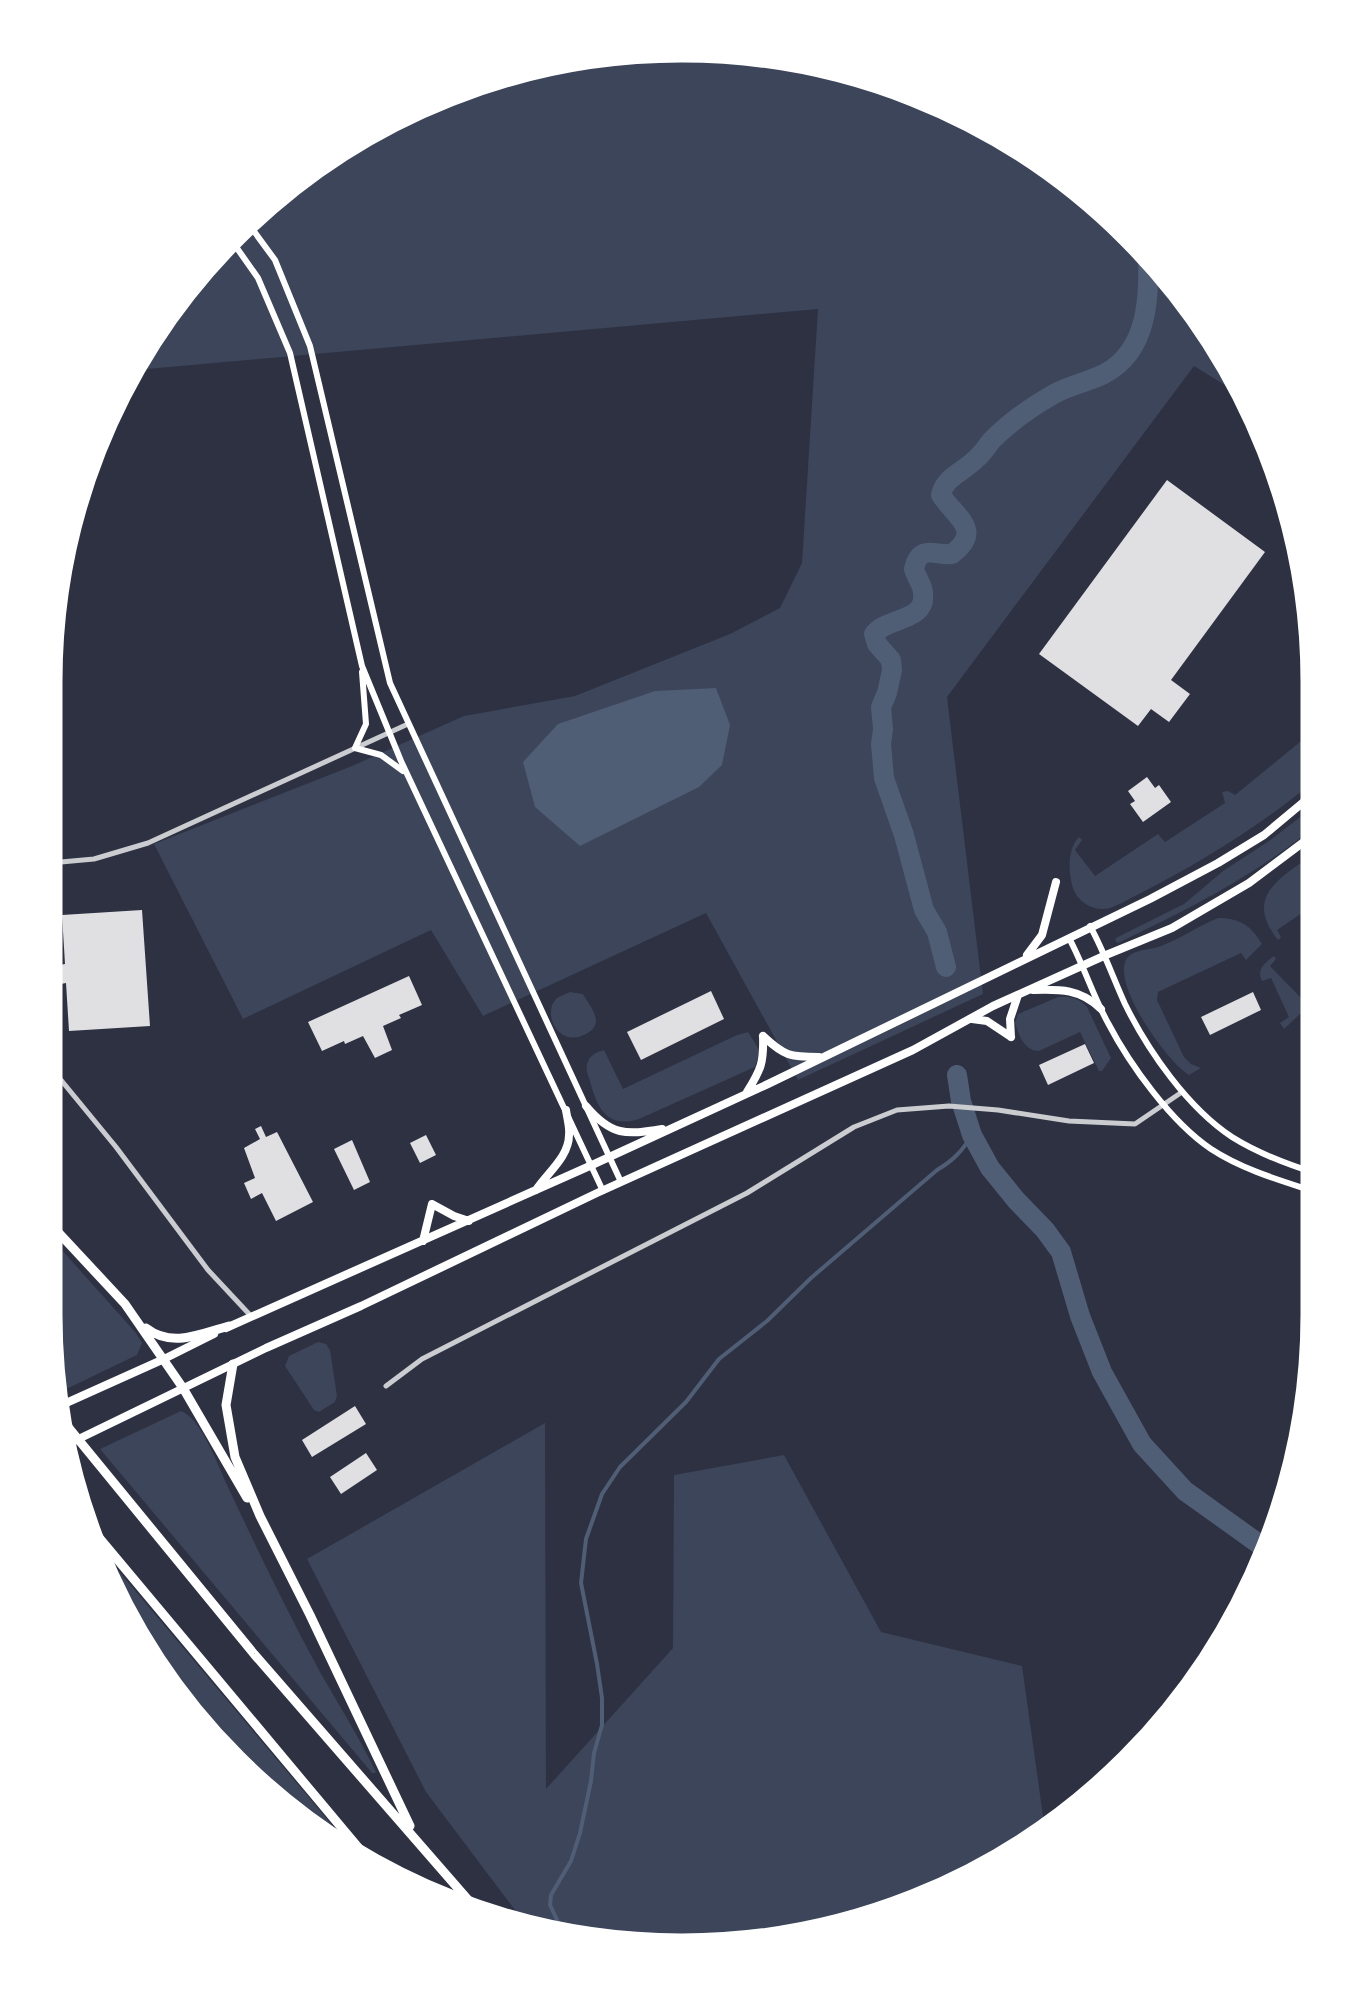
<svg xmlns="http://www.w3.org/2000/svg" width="1363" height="1996" font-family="'Open Sans',sans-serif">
<rect width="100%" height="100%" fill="#2d3142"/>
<path fill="#3c4559" d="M682,43L927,91L1134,230L1254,398L1257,405L1194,366L947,697L983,994L798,1080L706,913L483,1016L431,930L243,1019L154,844L352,766L464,716L575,696L730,634L780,608L802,563L818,309L125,371L128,362L230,229L437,91Z
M1311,733L1312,783C1257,828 1200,863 1137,895C1126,900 1113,910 1101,909C1085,908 1073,896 1071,880C1068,866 1069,847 1079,837L1082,840L1075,850L1095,876L1158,834L1165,842L1225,803L1222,792L1228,791L1235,795Z
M1312,808L1313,828C1253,877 1187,910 1118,943L1115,941L1116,938L1184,904L1223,871L1269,841Z
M1313,854L1314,905L1277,930L1281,937L1278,940C1243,896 1281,878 1313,854Z
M1218,918C1239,918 1251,925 1262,944L1246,960L1241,953L1158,992L1157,1000L1184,1057L1191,1064L1201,1068L1189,1075C1168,1063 1104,976 1130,955C1138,949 1151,950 1161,946C1180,939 1198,926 1218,918Z
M1274,956L1276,959L1270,966L1306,1003L1313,998L1315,1000L1284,1029L1280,1023L1289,1017L1271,978L1262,981C1256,969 1265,963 1274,956Z
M570,992L583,994C591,1008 606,1024 586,1034C558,1049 542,1013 556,999C559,996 566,994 570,992Z
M1058,997C1068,995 1081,999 1087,1007L1111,1058L1102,1071H1099L1080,1032L1039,1051C1024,1051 1019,1035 1015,1023L1018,1014Z
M748,1032L760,1051L755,1067L639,1119C607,1129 597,1108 590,1081C587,1073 584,1066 590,1058C594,1053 598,1052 604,1050L623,1089L737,1035Z
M44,1230L136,1333L142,1343L137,1355L54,1395L43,1314Z
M318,1342L326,1344L330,1350L337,1396L335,1402L319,1412L314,1410L285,1366L289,1356Z
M181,1411C202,1419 218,1466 228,1487C257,1549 287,1611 320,1672C339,1705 359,1737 376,1772L375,1773H372L100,1449Z
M545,1423L546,1789L673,1648L674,1475L784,1455L881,1632L1022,1666L1045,1830L965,1887L806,1941L599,1948L530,1930L426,1792L307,1559Z
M91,1538L358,1856L261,1795L150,1669Z"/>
<path fill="#4f5d75" d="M716,688L730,725L722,765L699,787L580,846L535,807L523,762L558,724L655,691Z"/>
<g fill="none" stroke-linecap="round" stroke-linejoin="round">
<path stroke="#4f5d75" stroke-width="4" d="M566,1939L550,1905L551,1895L571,1861L580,1833L591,1781L594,1753L602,1725V1698L597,1664L581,1583L586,1539L602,1494L620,1467L686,1402L719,1359L767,1321L811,1278L937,1170C954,1160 962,1151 972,1135"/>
<path stroke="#4f5d75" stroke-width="20" d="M946,967L937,932L924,910L904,835L884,778L881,744L883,729L881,707L887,693L892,670L891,660L877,644L874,634C887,617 927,622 923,593C923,585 916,577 914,569C920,543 935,556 952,554C984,530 955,517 941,495C944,477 965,471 977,458C983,453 987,446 992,440C1010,422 1031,407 1054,394C1070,385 1088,382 1104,374C1150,350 1149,294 1148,250
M957,1075L961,1101L972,1135L990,1168L1016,1200L1045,1230L1061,1252L1080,1316L1102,1372L1142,1444L1185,1491L1273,1554"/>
</g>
<path fill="#e0e0e3" d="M1167,480L1265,552L1171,680L1190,694L1169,722L1151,709L1138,726L1039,654Z
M1147,777L1155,788L1159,785L1171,802L1143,822L1130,804L1135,801L1128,791Z
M142,910L150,1026L69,1031L66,983L61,984L60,965L65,964L62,915Z
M409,976L422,1005L399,1015L401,1018L383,1026L392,1050L375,1058L363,1036L345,1044L344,1041L322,1051L308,1022Z
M711,991L724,1019L641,1060L627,1032Z
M1253,992L1261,1010L1210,1035L1201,1017Z
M1085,1044L1094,1063L1048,1085L1039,1065Z
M261,1126L266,1137L277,1132L313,1202L276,1221L262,1193L251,1199L244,1183L255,1178L244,1148L260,1139L255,1129Z
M426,1135L436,1155L420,1163L410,1143Z
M352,1140L370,1182L354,1190L334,1149Z
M355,1406L366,1424L312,1457L302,1440Z
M366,1453L377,1470L341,1494L330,1477Z"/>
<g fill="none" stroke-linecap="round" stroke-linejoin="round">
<path stroke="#caccd0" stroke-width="5" d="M50,863L94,859L148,843L408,724
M47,1063L116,1147L208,1270L250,1315
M386,1386L422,1359L747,1193L854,1127L897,1110L949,1106L998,1110L1069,1121L1135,1124L1182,1092"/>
<path stroke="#fff" stroke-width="6" d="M245,219L275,260L310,346L390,683L621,1182
M227,234L258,278L290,353L362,666L401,761L603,1191
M362,672L366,724L355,748L381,755L403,771
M1090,926C1104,951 1113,978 1125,1004C1148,1051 1188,1108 1232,1137C1259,1154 1289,1165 1318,1174
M1069,938C1084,966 1093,996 1108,1023C1130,1065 1171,1122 1211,1149C1243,1170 1282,1181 1319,1193"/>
<path stroke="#fff" stroke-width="8" d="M1027,955L1042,935L1056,882
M1033,990C1060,989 1081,989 1101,1009
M972,1019L987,1021L1011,1037
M763,1036C784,1056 790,1057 819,1057
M1011,1037L1010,1019L1018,995
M747,1092C761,1070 764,1062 763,1036
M586,1106C611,1136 626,1135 662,1129
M536,1190C547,1173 569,1157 569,1135C570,1127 567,1118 566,1110
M423,1241L432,1204L454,1216L469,1221
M226,1328L592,1165L768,1084L1150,899L1218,863L1264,835L1312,795
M55,1408L164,1359L214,1334
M60,1448L266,1348L361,1306L597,1193L913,1050L993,1006L1106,955L1172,928L1249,883L1313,835"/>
<path stroke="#fff" stroke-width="9" d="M44,1217L125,1304L183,1388L247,1498
M146,1328C172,1348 200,1334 229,1326
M233,1364L226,1405L235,1457L260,1516L310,1615L410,1826
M55,1411L254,1654L483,1917
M81,1516L372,1864"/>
</g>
<path d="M0 0H1363V1996H0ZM681 60H682A621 621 0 0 1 1303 681V1315A621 621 0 0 1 682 1936H681A621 621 0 0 1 60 1315V681A621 621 0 0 1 681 60Z" fill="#fff" fill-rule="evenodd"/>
<path fill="none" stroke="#fff" stroke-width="5" d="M681 60H682A621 621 0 0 1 1303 681V1315A621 621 0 0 1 682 1936H681A621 621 0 0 1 60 1315V681A621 621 0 0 1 681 60Z"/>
</svg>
